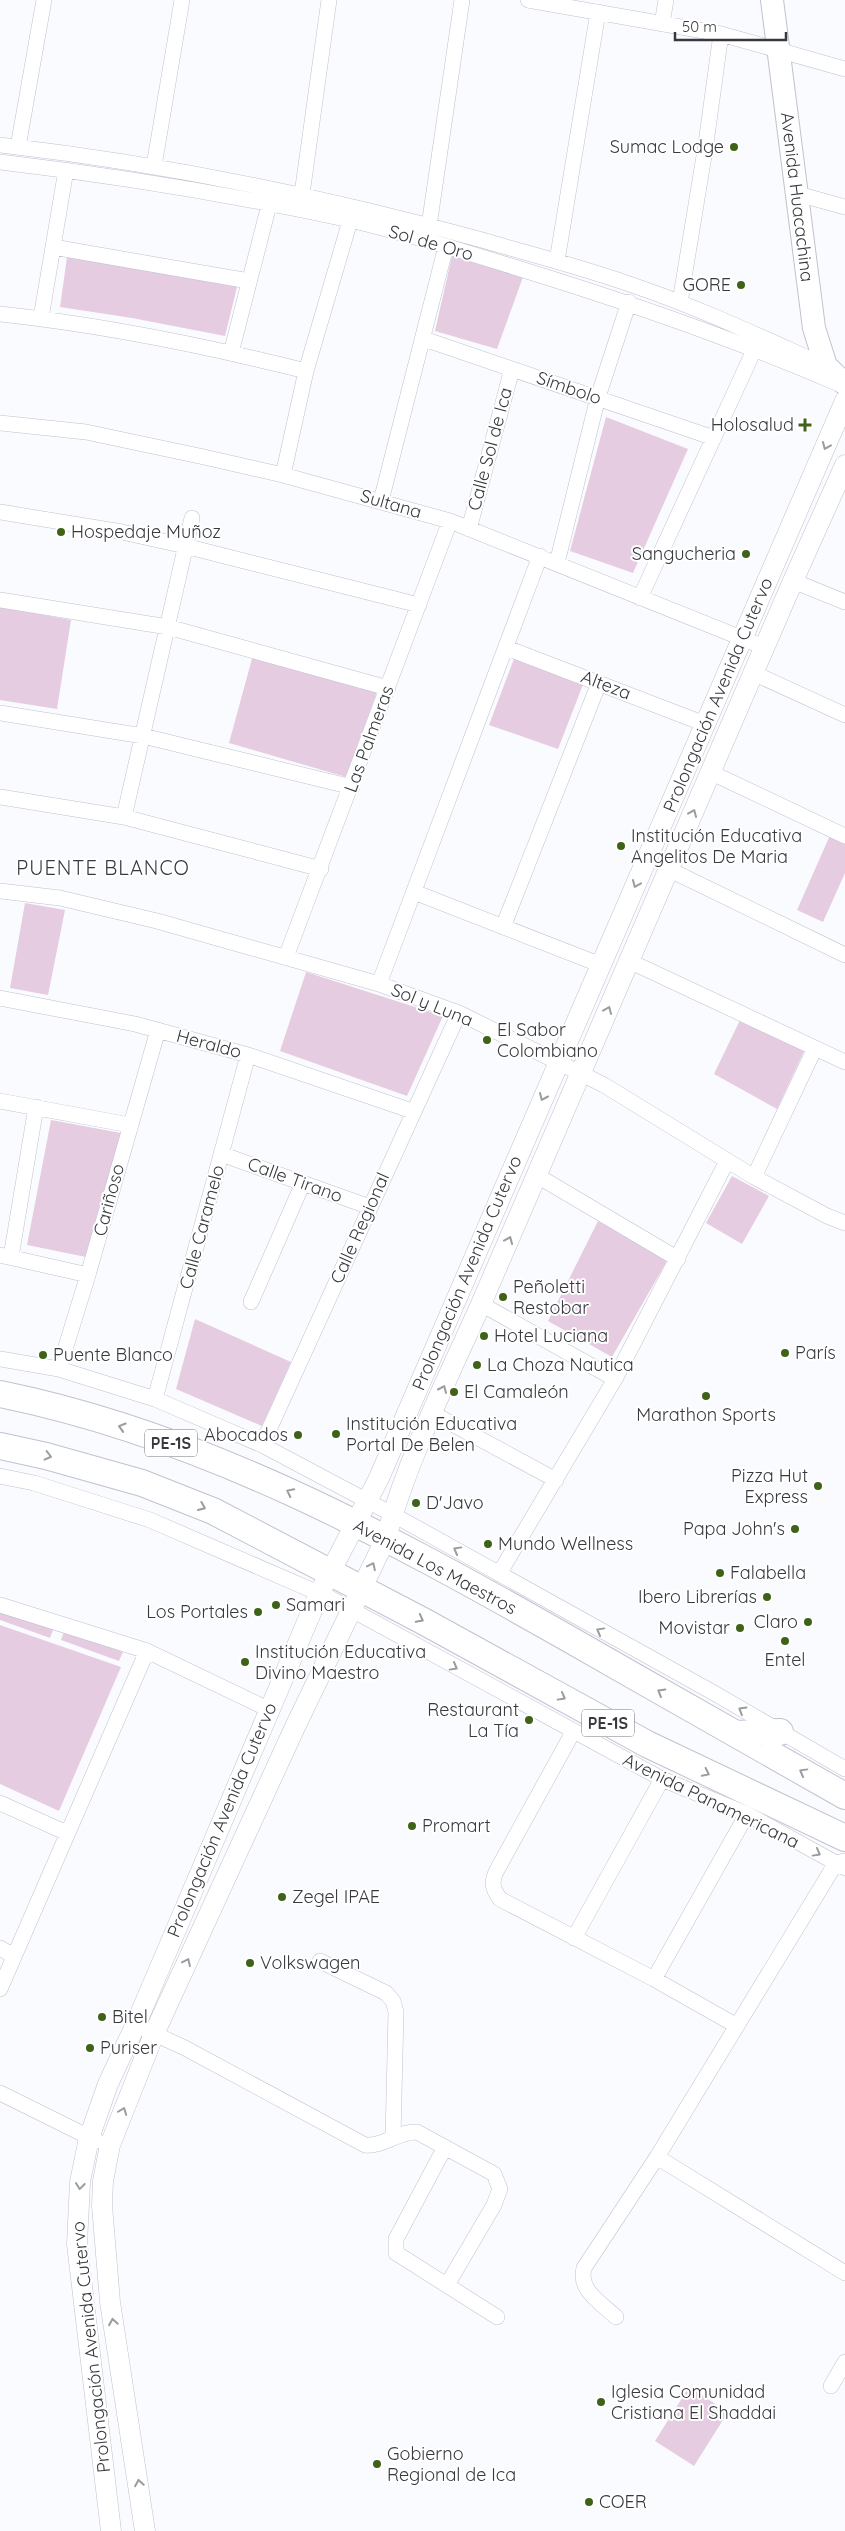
<svg xmlns="http://www.w3.org/2000/svg" width="845" height="2531" font-family="Quicksand,sans-serif">
<rect width="100%" height="100%" fill="#fafbfe"/>
<path fill="#e6cce1" d="M68,250L239,279L225,336L132,318L60,307Z
M452,256L523,277L497,349L435,331Z
M606,417L688,449L633,573L570,551Z
M0,607L71,620L57,709L0,700Z
M253,655L378,689L346,777L229,743Z
M515,656L584,682L558,749L489,725Z
M831,833L845,839V873L823,922L797,910Z
M25,903L65,910L48,995L10,988Z
M306,972L443,1016L407,1096L280,1051Z
M741,1018L806,1047L777,1109L714,1074Z
M51,1120L121,1133L86,1257L27,1245Z
M732,1176L769,1196L742,1244L706,1223Z
M598,1221L668,1259L612,1357L548,1321Z
M195,1319L291,1362L262,1426L176,1389Z
M0,1610L54,1627L50,1638L0,1620Z
M0,1625L121,1667L59,1811L0,1784Z
M64,1631L123,1652L119,1661L61,1640Z
M689,2387L728,2412L694,2466L655,2441Z"/>
<g fill="none" stroke-linecap="round" stroke-linejoin="round">
<g stroke="#bfc2d0" stroke-width="16">
<path id="minor" d="M528,0L721,34L845,69
M662,24L666,0
M0,145C164,164 323,196 482,240C533,255 585,268 635,286C700,308 763,338 826,366
M18,147L44,0
M0,162C117,176 234,195 350,220C405,233 460,250 514,267C625,301 732,338 839,384
M154,166L182,0
M302,194L329,0
M798,194L845,207
M429,226L462,0
M53,247L249,281
M557,261L598,12
M680,302L705,150L721,34
M0,314C103,325 206,346 306,371
M41,318L66,170
M424,339L714,438
M231,353L269,205
M0,423L86,432L204,457L283,475L450,521L764,647
M283,475L306,371L350,221
M381,501L446,246
M0,512L122,532L185,546L419,605
M469,529L512,369
M557,563L598,397L629,302
M793,581L845,602
M640,598L755,348
M0,600L168,627L388,688
M507,648L705,724
M753,673L845,715
M0,713L143,736L352,787
M710,772L845,836
M0,797L124,817L321,869
M124,817L192,518
M668,869L845,955
M0,891L60,898L157,921L379,984L459,1013L604,1085L754,1177L827,1216L845,1223
M414,892L601,965
M503,927L599,683
M286,957L450,521
M629,961L845,1062
M379,984L540,556
M0,998L135,1024L248,1055L412,1111
M0,1101L130,1125
M221,1154L370,1207
M536,1175L678,1259
M754,1177L815,1048
M0,1255L88,1275
M11,1257L36,1107
M251,1302L303,1183
M481,1304L615,1379
M0,1359L59,1369L155,1399L262,1445L392,1514L714,1693L845,1769
M59,1369L88,1275L158,1030
M155,1399L248,1055
M432,1413L556,1480
M262,1445L459,1013
M0,1476L34,1483L150,1520L330,1598L662,1779L747,1814L845,1868
M499,1574L615,1379L727,1161
M0,1605L147,1651L268,1709
M573,1732L497,1870C491,1882 492,1888 500,1899L654,1979L737,2026
M0,1803L67,1833
M574,1938L662,1779
M0,1948L14,1956
M320,1961L386,1993L393,2001L396,2012L393,2138
M654,1979L747,1814
M0,1989L147,1651
M146,2030L185,2048L365,2145C383,2147 399,2131 417,2132L494,2174L500,2189L494,2205L447,2285
M0,2093L97,2141
M445,2147L396,2239V2253L497,2317
M657,2157L845,2273
M616,2317C601,2303 578,2290 584,2268L657,2157L836,1863L844,1861
M831,2386L845,2362"/>
</g>
<g stroke="#bfc2d0" stroke-width="21">
<path id="tertiary" d="M111,2531L77,2244L80,2182L89,2138L108,2084L135,2026L319,1594L379,1478L845,401
M145,2531L110,2302L102,2206L103,2181L110,2145L154,2034L295,1727L386,1538C408,1457 447,1380 481,1304L793,581L845,465"/>
</g>
<g stroke="#bfc2d0" stroke-width="24">
<path id="secondary" d="M772,0L814,328L826,366L845,384"/>
</g>
<g stroke="#bfc2d0" stroke-width="28">
<path id="trunk" d="M0,1394C202,1435 384,1534 562,1635C656,1689 750,1742 845,1796
M0,1446L46,1456L142,1483L213,1511L423,1621L647,1744L845,1838
M736,1734L780,1732"/>
</g>
<use href="#minor" stroke="#fff" stroke-width="15"/>
<use href="#tertiary" stroke="#fff" stroke-width="20"/>
<use href="#secondary" stroke="#fff" stroke-width="22"/>
<use href="#trunk" stroke="#fff" stroke-width="26"/>
</g>
<defs><path id="oneway-chevron" d="M-2-3.5L2.5 0L-2 3.5" fill="none" stroke-width="1.6" stroke-linecap="round" stroke-linejoin="round" transform="scale(1.25)"/></defs>
<g stroke="#9b9c9e">
<use href="#oneway-chevron" transform="translate(826 446) rotate(113)"/>
<use href="#oneway-chevron" transform="translate(693 813) rotate(-67)"/>
<use href="#oneway-chevron" transform="translate(636 884) rotate(113)"/>
<use href="#oneway-chevron" transform="translate(608 1010) rotate(-67)"/>
<use href="#oneway-chevron" transform="translate(543 1097) rotate(114)"/>
<use href="#oneway-chevron" transform="translate(509 1240) rotate(-67)"/>
<use href="#oneway-chevron" transform="translate(443 1389) rotate(-66)"/>
<use href="#oneway-chevron" transform="translate(122 1427) rotate(-163)"/>
<use href="#oneway-chevron" transform="translate(48 1456) rotate(14)"/>
<use href="#oneway-chevron" transform="translate(290 1492) rotate(-154)"/>
<use href="#oneway-chevron" transform="translate(202 1507) rotate(23)"/>
<use href="#oneway-chevron" transform="translate(457 1550) rotate(-151)"/>
<use href="#oneway-chevron" transform="translate(372 1566) rotate(-64)"/>
<use href="#oneway-chevron" transform="translate(420 1619) rotate(28)"/>
<use href="#oneway-chevron" transform="translate(600 1631) rotate(-151)"/>
<use href="#oneway-chevron" transform="translate(454 1667) rotate(29)"/>
<use href="#oneway-chevron" transform="translate(661 1692) rotate(-150)"/>
<use href="#oneway-chevron" transform="translate(562 1697) rotate(29)"/>
<use href="#oneway-chevron" transform="translate(742 1710) rotate(-149)"/>
<use href="#oneway-chevron" transform="translate(803 1772) rotate(-151)"/>
<use href="#oneway-chevron" transform="translate(706 1773) rotate(26)"/>
<use href="#oneway-chevron" transform="translate(817 1853) rotate(29)"/>
<use href="#oneway-chevron" transform="translate(187 1962) rotate(-65)"/>
<use href="#oneway-chevron" transform="translate(123 2111) rotate(-69)"/>
<use href="#oneway-chevron" transform="translate(80 2186) rotate(97)"/>
<use href="#oneway-chevron" transform="translate(113 2322) rotate(-99)"/>
<use href="#oneway-chevron" transform="translate(139 2483) rotate(-99)"/>
</g>
<g fill="#3f6219" stroke="#fff" stroke-width="2">
<circle cx="734" cy="147" r="5"/>
<circle cx="741" cy="285" r="5"/>
<path d="M802.5 417.5h5v5h5v5h-5v5h-5v-5h-5v-5h5z"/>
<circle cx="61" cy="532" r="5"/>
<circle cx="746" cy="554" r="5"/>
<circle cx="621" cy="846" r="5"/>
<circle cx="487" cy="1040" r="5"/>
<circle cx="503" cy="1297" r="5"/>
<circle cx="484" cy="1336" r="5"/>
<circle cx="785" cy="1353" r="5"/>
<circle cx="43" cy="1355" r="5"/>
<circle cx="477" cy="1365" r="5"/>
<circle cx="454" cy="1392" r="5"/>
<circle cx="706" cy="1396" r="5"/>
<circle cx="336" cy="1434" r="5"/>
<circle cx="298" cy="1435" r="5"/>
<circle cx="818" cy="1486" r="5"/>
<circle cx="416" cy="1503" r="5"/>
<circle cx="795" cy="1529" r="5"/>
<circle cx="488" cy="1544" r="5"/>
<circle cx="720" cy="1573" r="5"/>
<circle cx="767" cy="1597" r="5"/>
<circle cx="276" cy="1605" r="5"/>
<circle cx="258" cy="1612" r="5"/>
<circle cx="808" cy="1622" r="5"/>
<circle cx="740" cy="1628" r="5"/>
<circle cx="785" cy="1641" r="5"/>
<circle cx="245" cy="1662" r="5"/>
<circle cx="529" cy="1720" r="5"/>
<circle cx="412" cy="1826" r="5"/>
<circle cx="282" cy="1897" r="5"/>
<circle cx="250" cy="1963" r="5"/>
<circle cx="102" cy="2017" r="5"/>
<circle cx="90" cy="2048" r="5"/>
<circle cx="601" cy="2402" r="5"/>
<circle cx="377" cy="2464" r="5"/>
<circle cx="589" cy="2502" r="5"/>
</g>
<g text-anchor="middle" stroke-width="4" stroke-linejoin="round" paint-order="stroke">
<g fill="#fff" stroke="#737478" stroke-width="1">
<rect x="145" y="1429.5" width="52" height="27" rx="4"/>
<rect x="582" y="1709.5" width="52" height="27" rx="4"/>
</g>
<g font-size="16" font-weight="bold" fill="#37393e">
<text x="171" y="1449">PE-1S</text>
<text x="608" y="1729">PE-1S</text>
</g>
<g font-size="18" fill="#37393e" stroke="#fff" text-anchor="start">
<text x="724" y="153" text-anchor="end">Sumac Lodge</text>
<text x="731" y="291" text-anchor="end">GORE</text>
<text x="794" y="431" text-anchor="end">Holosalud</text>
<text x="71" y="538">Hospedaje Muñoz</text>
<text x="736" y="560" text-anchor="end">Sangucheria</text>
<text x="631" y="842">Institución Educativa<tspan x="631" dy="21">Angelitos De Maria</tspan></text>
<text x="497" y="1036">El Sabor<tspan x="497" dy="21">Colombiano</tspan></text>
<text x="513" y="1293">Peñoletti<tspan x="513" dy="21">Restobar</tspan></text>
<text x="494" y="1342">Hotel Luciana</text>
<text x="795" y="1359">París</text>
<text x="53" y="1361">Puente Blanco</text>
<text x="487" y="1371">La Choza Nautica</text>
<text x="464" y="1398">El Camaleón</text>
<text x="706" y="1421" text-anchor="middle">Marathon Sports</text>
<text x="346" y="1430">Institución Educativa<tspan x="346" dy="21">Portal De Belen</tspan></text>
<text x="288" y="1441" text-anchor="end">Abocados</text>
<text x="808" y="1482" text-anchor="end">Pizza Hut<tspan x="808" dy="21">Express</tspan></text>
<text x="426" y="1509">D'Javo</text>
<text x="785" y="1535" text-anchor="end">Papa John's</text>
<text x="498" y="1550">Mundo Wellness</text>
<text x="730" y="1579">Falabella</text>
<text x="757" y="1603" text-anchor="end">Ibero Librerías</text>
<text x="286" y="1611">Samari</text>
<text x="248" y="1618" text-anchor="end">Los Portales</text>
<text x="798" y="1628" text-anchor="end">Claro</text>
<text x="730" y="1634" text-anchor="end">Movistar</text>
<text x="255" y="1658">Institución Educativa<tspan x="255" dy="21">Divino Maestro</tspan></text>
<text x="785" y="1666" text-anchor="middle">Entel</text>
<text x="519" y="1716" text-anchor="end">Restaurant<tspan x="519" dy="21">La Tía</tspan></text>
<text x="422" y="1832">Promart</text>
<text x="292" y="1903">Zegel IPAE</text>
<text x="260" y="1969">Volkswagen</text>
<text x="112" y="2023">Bitel</text>
<text x="100" y="2054">Puriser</text>
<text x="611" y="2398">Iglesia Comunidad<tspan x="611" dy="21">Cristiana El Shaddai</tspan></text>
<text x="387" y="2460">Gobierno<tspan x="387" dy="21">Regional de Ica</tspan></text>
<text x="599" y="2508">COER</text>
</g>
<g font-size="18" fill="#37393e" stroke="#fff">
<text transform="translate(797 197) rotate(83)" y="6">Avenida Huacachina</text>
<text transform="translate(431 243) rotate(16)" y="6">Sol de Oro</text>
<text transform="translate(569 388) rotate(19)" y="6">Símbolo</text>
<text transform="translate(490 449) rotate(-75)" y="6">Calle Sol de Ica</text>
<text transform="translate(391 504) rotate(16)" y="6">Sultana</text>
<text transform="translate(606 685) rotate(21)" y="6">Alteza</text>
<text transform="translate(718 695) rotate(-67)" y="6">Prolongación Avenida Cutervo</text>
<text transform="translate(369 739) rotate(-70)" y="6">Las Palmeras</text>
<text transform="translate(432 1005) rotate(22)" y="6">Sol y Luna</text>
<text transform="translate(209 1044) rotate(15)" y="6">Heraldo</text>
<text transform="translate(295 1180) rotate(20)" y="6">Calle Tirano</text>
<text transform="translate(109 1200) rotate(-75)" y="6">Cariñoso</text>
<text transform="translate(202 1227) rotate(-75)" y="6">Calle Caramelo</text>
<text transform="translate(360 1228) rotate(-66)" y="6">Calle Regional</text>
<text transform="translate(467 1273) rotate(-67)" y="6">Prolongación Avenida Cutervo</text>
<text transform="translate(435 1567) rotate(28)" y="6">Avenida Los Maestros</text>
<text transform="translate(711 1801) rotate(26)" y="6">Avenida Panamericana</text>
<text transform="translate(222 1820) rotate(-67)" y="6">Prolongación Avenida Cutervo</text>
<text transform="translate(91 2347) rotate(-96)" y="6">Prolongación Avenida Cutervo</text>
</g>
<g font-size="20" letter-spacing="1" fill="#37393e" stroke="#fff">
<text x="103" y="875">PUENTE BLANCO</text>
</g>
</g>
<path d="M675 32v8h111v-8" fill="none" stroke="#37393e" stroke-width="2.5"/>
<text x="682" y="32" font-size="15" fill="#37393e" stroke="#ffffff" stroke-width="4" paint-order="stroke">50 m</text>
</svg>
